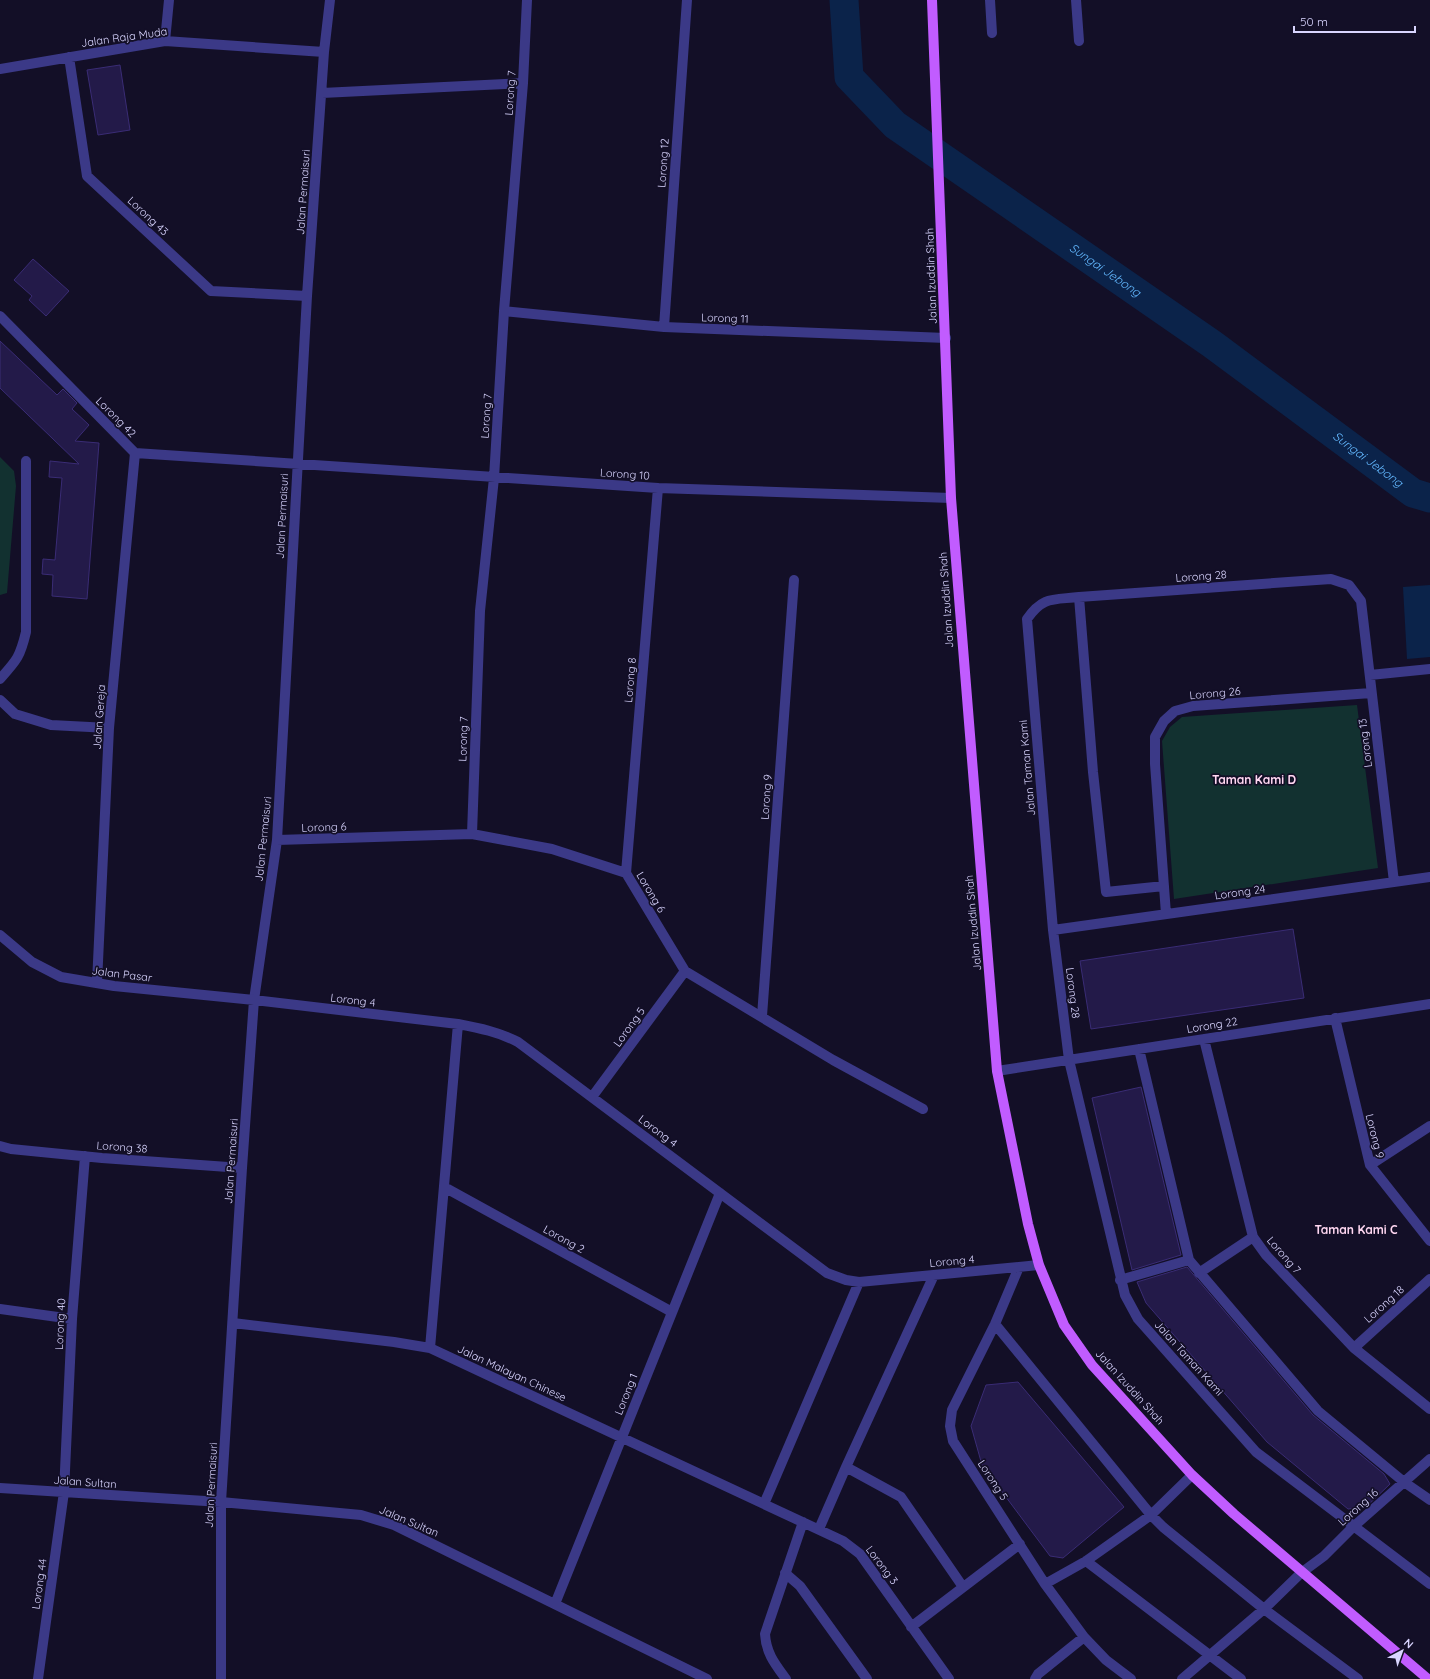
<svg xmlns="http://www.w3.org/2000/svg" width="1430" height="1679" font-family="Quicksand,sans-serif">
<rect width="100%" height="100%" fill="#130f27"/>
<path fill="#123130" d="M0,457L14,471L16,486L7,593L0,595Z
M1357,705L1378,868L1174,899L1162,741L1170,727L1182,717Z"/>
<path fill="#0b234a" d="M1430,585V657L1407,659L1403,587Z"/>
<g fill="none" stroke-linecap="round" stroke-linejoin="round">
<path stroke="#0b234a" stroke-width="29" id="s1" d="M844,0L849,77L895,125L1212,344L1413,493L1430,498"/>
</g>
<path fill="#231a49" stroke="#3a2c75" d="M120,65L130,130L98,135L87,70Z
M33,259L69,291L46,316L29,300L32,296L14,280Z
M0,341L57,395L63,389L77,403L72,409L89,425L75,441L99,443L87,599L52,596L53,575L42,574L43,559L55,560L62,478L49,477L50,461L79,464L0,388Z
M1293,929L1304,998L1091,1029L1080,961Z
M1141,1087L1181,1255L1132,1270L1092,1098Z
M1187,1267L1313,1415L1384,1474L1390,1484L1365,1508L1348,1509L1267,1442L1146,1303L1137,1282Z
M1018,1382L1124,1507L1063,1558L1050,1556L982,1465L971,1426L986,1385Z"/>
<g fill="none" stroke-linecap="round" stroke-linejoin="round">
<path stroke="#3b3987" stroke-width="10" d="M990,0L992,33
M1076,0L1079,41
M165,41L169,0
M69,57L87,176L211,291L307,296
M0,69L165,41L324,52
M322,93L523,83
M504,311L664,327L946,338
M0,316L135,453L658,488L951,498
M664,327L687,0
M1079,597L1093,772L1106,892L1164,886
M1370,675L1430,669
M0,679C17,660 20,657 26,632V461
M0,700L15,714L51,725L109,728
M472,834L480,611L494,478L504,311L523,83L527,0
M277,840L472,834L552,849L626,873L685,971L833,1060L923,1109
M626,873L658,488
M1394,882L1361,601L1349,585L1331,579L1079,597C1053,600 1043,596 1027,619L1053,930L1069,1060L1125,1295L1138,1319L1256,1452L1430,1584
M1166,914L1155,764V737L1164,721L1175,711L1193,706L1371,693
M1053,930L1430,877
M0,935L32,962L61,977L114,986L254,1000L458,1024C479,1028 499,1032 518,1042L827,1273L846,1280L859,1282L1039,1265
M97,983L109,728L135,453
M762,1016L794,580
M1335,1018L1370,1165L1430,1241
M1204,1039L1253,1237L1266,1255L1354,1348L1430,1409
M1139,1049L1189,1260L1318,1411L1404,1482L1430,1500
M997,1071L1430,1004
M592,1097L685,971
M0,1146L11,1149L102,1158L242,1168
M1370,1165L1430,1126
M444,1187L672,1312
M1019,1267L995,1324L952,1410L950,1426L953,1441L1045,1584L1084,1637L1106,1660L1131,1679
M1199,1273L1253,1237
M1120,1280L1189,1260
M0,1309L72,1319
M233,1323L394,1342L430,1348L843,1541L860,1554L949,1679
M995,1324L1151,1515L1163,1527L1264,1609L1358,1679
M430,1348L458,1024
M1354,1348L1430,1279
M846,1467L901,1497L963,1587
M0,1488L221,1502L361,1515L394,1525L707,1679
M764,1504L859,1282
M819,1529L846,1467L934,1275
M1086,1561L1241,1679
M785,1573L800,1586L867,1679
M1045,1584L1086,1561L1151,1515L1192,1475
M555,1604L720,1193
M911,1627L1020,1544
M38,1679L64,1492L72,1319L85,1156
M221,1679V1502L242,1168L254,1000L277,840L307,296L324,52L330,0
M786,1679C775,1664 766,1653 765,1634L803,1522
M1035,1679L1038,1674L1084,1637
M1182,1679L1264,1609L1301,1573L1324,1556L1353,1527L1430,1459"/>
<path stroke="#c15cff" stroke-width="10" d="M932,0L951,498L997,1071L1028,1224L1039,1265L1064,1325L1092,1365L1192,1475L1234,1514L1428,1679"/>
</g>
<g text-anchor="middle" stroke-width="3.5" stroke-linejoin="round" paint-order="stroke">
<g font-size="11" fill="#d9d5ff" stroke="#130f27">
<text transform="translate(124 37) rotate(-8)" y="4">Jalan Raja Muda</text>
<text transform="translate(510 93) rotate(-86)" y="4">Lorong 7</text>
<text transform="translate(663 163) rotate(-86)" y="4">Lorong 12</text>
<text transform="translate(303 192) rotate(-86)" y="4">Jalan Permaisuri</text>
<text transform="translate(148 216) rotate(43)" y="4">Lorong 43</text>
<text transform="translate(931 276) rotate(-92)" y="4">Jalan Izuddin Shah</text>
<text transform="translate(725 318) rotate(2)" y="4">Lorong 11</text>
<text transform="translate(486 416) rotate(-86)" y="4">Lorong 7</text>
<text transform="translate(116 417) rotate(45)" y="4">Lorong 42</text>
<text transform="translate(625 474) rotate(4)" y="4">Lorong 10</text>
<text transform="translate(282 516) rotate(-87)" y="4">Jalan Permaisuri</text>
<text transform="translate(1201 576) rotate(-4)" y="4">Lorong 28</text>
<text transform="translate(946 600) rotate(-94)" y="4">Jalan Izuddin Shah</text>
<text transform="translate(630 680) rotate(-85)" y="4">Lorong 8</text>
<text transform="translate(1215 693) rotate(-5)" y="4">Lorong 26</text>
<text transform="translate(99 717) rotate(-86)" y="4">Jalan Gereja</text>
<text transform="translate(463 739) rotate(-88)" y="4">Lorong 7</text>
<text transform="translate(1365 743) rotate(-97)" y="4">Lorong 13</text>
<text transform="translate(1027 768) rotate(-95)" y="4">Jalan Taman Kami</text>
<text transform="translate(766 797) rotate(-86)" y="4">Lorong 9</text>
<text transform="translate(324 827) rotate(-2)" y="4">Lorong 6</text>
<text transform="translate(263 839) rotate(-84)" y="4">Jalan Permaisuri</text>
<text transform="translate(651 892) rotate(59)" y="4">Lorong 6</text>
<text transform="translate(1240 892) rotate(-8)" y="4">Lorong 24</text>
<text transform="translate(973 923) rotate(-95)" y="4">Jalan Izuddin Shah</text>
<text transform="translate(122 974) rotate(7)" y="4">Jalan Pasar</text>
<text transform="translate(1073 993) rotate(83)" y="4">Lorong 28</text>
<text transform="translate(353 1000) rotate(7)" y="4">Lorong 4</text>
<text transform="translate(1212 1025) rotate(-9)" y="4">Lorong 22</text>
<text transform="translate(629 1027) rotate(-54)" y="4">Lorong 5</text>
<text transform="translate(658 1131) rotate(37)" y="4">Lorong 4</text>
<text transform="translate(1375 1136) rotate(76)" y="4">Lorong 9</text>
<text transform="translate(122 1147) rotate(4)" y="4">Lorong 38</text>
<text transform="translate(231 1161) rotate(-86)" y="4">Jalan Permaisuri</text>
<text transform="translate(564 1239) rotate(29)" y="4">Lorong 2</text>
<text transform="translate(1284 1255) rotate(49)" y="4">Lorong 7</text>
<text transform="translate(952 1261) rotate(-5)" y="4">Lorong 4</text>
<text transform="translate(1384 1304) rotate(-42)" y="4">Lorong 18</text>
<text transform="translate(60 1324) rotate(-87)" y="4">Lorong 40</text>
<text transform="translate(1189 1358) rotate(48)" y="4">Jalan Taman Kami</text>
<text transform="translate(512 1373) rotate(25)" y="4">Jalan Malayan Chinese</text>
<text transform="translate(1130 1387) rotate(48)" y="4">Jalan Izuddin Shah</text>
<text transform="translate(626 1394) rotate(-68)" y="4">Lorong 1</text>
<text transform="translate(993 1480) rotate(57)" y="4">Lorong 5</text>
<text transform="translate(85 1482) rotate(4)" y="4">Jalan Sultan</text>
<text transform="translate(211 1485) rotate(-87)" y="4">Jalan Permaisuri</text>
<text transform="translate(1358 1507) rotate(-42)" y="4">Lorong 16</text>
<text transform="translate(409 1521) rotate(23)" y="4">Jalan Sultan</text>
<text transform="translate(882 1565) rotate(53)" y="4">Lorong 3</text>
<text transform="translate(39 1584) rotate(-82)" y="4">Lorong 44</text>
</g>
<g font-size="12" font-style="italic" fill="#63b8ff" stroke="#130f27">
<text dy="4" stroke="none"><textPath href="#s1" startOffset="399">Sungai Jebong</textPath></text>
<text dy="4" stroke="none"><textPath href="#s1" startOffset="723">Sungai Jebong</textPath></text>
</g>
<g font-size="12" font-weight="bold" fill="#ffd7f1" stroke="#130f27">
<text x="1254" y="784">Taman Kami D</text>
<text x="1356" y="1234">Taman Kami C</text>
</g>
</g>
<g transform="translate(1402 1651) rotate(41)" stroke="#130f27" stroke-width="3" paint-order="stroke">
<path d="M0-3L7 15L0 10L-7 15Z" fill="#d9d5ff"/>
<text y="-6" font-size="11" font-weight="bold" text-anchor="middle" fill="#d9d5ff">N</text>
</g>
<path d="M1294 26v6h121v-6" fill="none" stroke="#d9d5ff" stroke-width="2"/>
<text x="1300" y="26" font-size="12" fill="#d9d5ff" stroke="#130f27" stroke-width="3" paint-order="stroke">50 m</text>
</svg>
